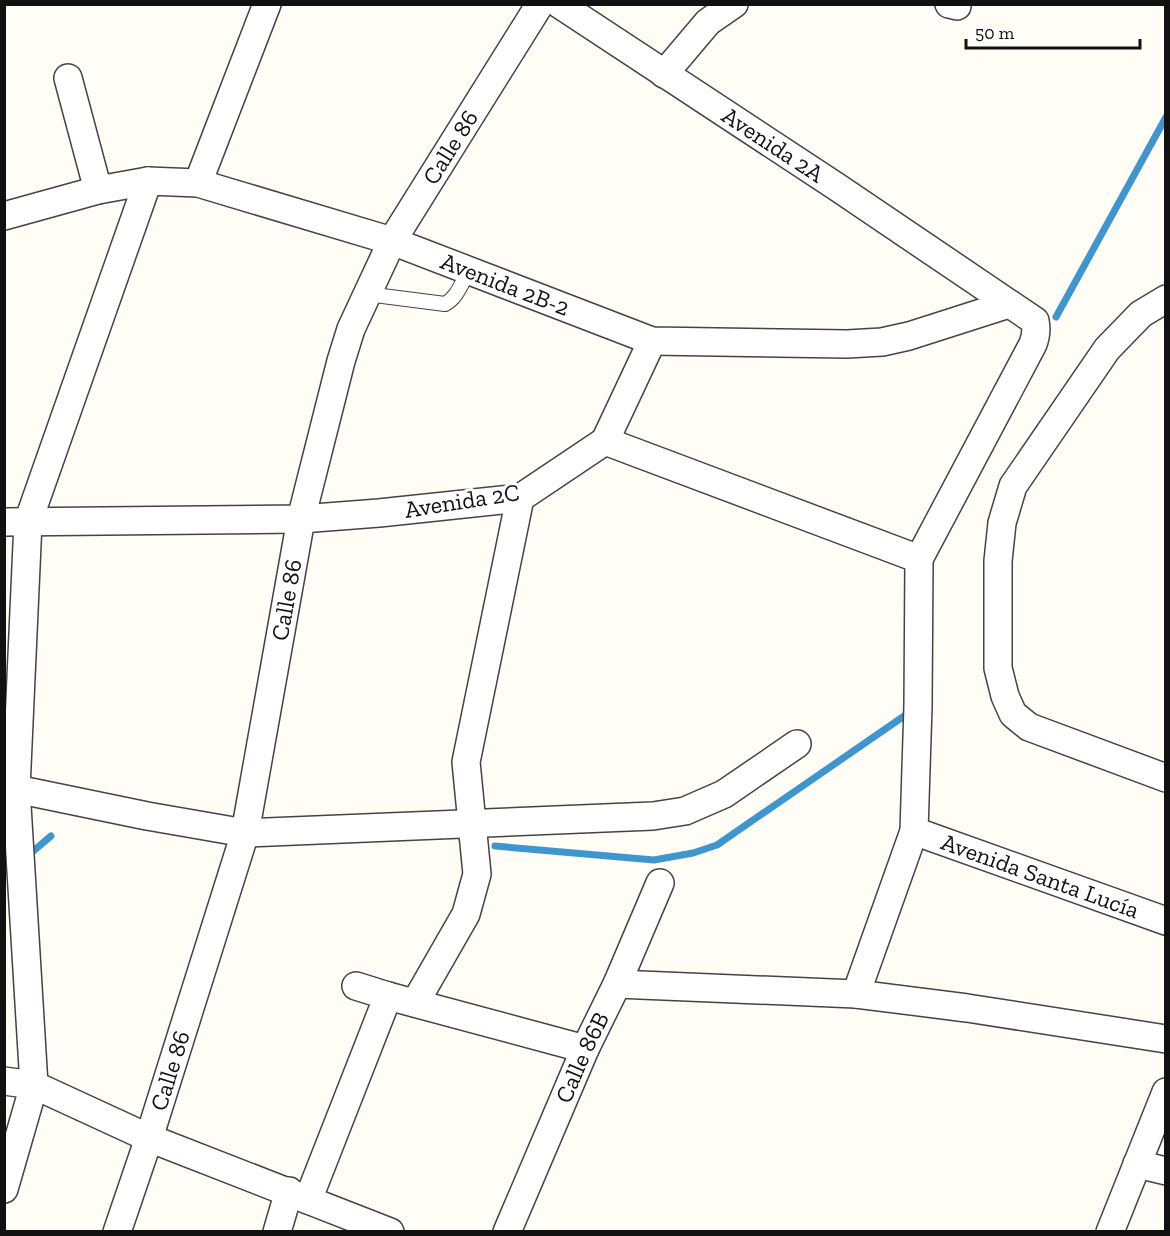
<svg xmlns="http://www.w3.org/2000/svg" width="1170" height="1236" font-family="'Zilla Slab',serif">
<rect width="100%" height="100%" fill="#fffdf5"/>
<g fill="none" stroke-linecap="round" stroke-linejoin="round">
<path stroke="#3f96cf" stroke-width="7" d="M1056,317L1166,117
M495,846L654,860L693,853L717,845L910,712
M31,853L51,836"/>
<g stroke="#444" stroke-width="16">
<path id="lane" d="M367,294L445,304C457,298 462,282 469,271"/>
</g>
<g stroke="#444" stroke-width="30">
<g id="street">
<path id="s1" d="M559,4L837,187L1035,321C1037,330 1036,336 1033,344L919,559L918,706L914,831L856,994"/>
<path d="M949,4L957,6"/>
<path d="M664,74L708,22L734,4"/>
<path d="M68,78L98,190"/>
<path d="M198,183L267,4"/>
<path id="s2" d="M4,216L98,190L148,181L198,183L392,241L652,341L847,344L882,342L909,336L1009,304"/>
<path d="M1166,299L1141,314L1107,349L1013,486L1002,523L998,561V668L1005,696L1013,714L1029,727L1166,778"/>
<path d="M605,441L652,341"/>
<path d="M4,522L301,519L379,513L520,498L605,441L919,559"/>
<path d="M4,785L16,789L147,816L245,833L653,816L685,811L724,794L797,744"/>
<path id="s3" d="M914,831L1166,921"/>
<path d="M617,984L856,994L967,1008L1166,1039"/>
<path d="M356,986L388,996L585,1049"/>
<path d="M415,1003L466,914L477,874L466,762L520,498"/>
<path d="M4,1081L34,1085L149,1138L390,1232"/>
<path d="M1137,1164L1166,1171"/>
<path d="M4,1189L34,1085L16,789L28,522L148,181"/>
<path d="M308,1200L388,996"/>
<path id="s4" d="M117,1232L149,1138L245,833L301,519L341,361L351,329L392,241L540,4"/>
<path d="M277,1232L289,1191"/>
<path id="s5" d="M507,1232L585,1049L617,984L660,883"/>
<path d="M1110,1232L1166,1092"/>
</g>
</g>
<use href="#lane" stroke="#fff" stroke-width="14"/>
<use href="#street" stroke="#fff" stroke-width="27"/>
</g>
<g text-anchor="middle" stroke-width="6" stroke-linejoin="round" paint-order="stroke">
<g font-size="24" fill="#111" stroke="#fff">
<text dy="8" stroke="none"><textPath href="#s1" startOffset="256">Avenida 2A</textPath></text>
<text dy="8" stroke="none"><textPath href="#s4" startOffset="1142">Calle 86</textPath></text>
<text dy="8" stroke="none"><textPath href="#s2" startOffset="522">Avenida 2B-2</textPath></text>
<text transform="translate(462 501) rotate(-9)" y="8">Avenida 2C</text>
<text dy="8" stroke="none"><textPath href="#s4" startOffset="656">Calle 86</textPath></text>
<text dy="8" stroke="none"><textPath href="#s3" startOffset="134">Avenida Santa Lucía</textPath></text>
<text dy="8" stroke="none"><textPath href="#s5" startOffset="190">Calle 86B</textPath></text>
<text dy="8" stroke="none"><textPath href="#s4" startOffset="170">Calle 86</textPath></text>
</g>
</g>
<rect width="1170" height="1236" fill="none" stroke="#111111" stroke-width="12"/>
<path d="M966 39v9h174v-9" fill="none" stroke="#111111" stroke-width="3"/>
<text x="975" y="39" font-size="18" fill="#111111" stroke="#ffffff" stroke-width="4.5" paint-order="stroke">50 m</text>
</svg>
